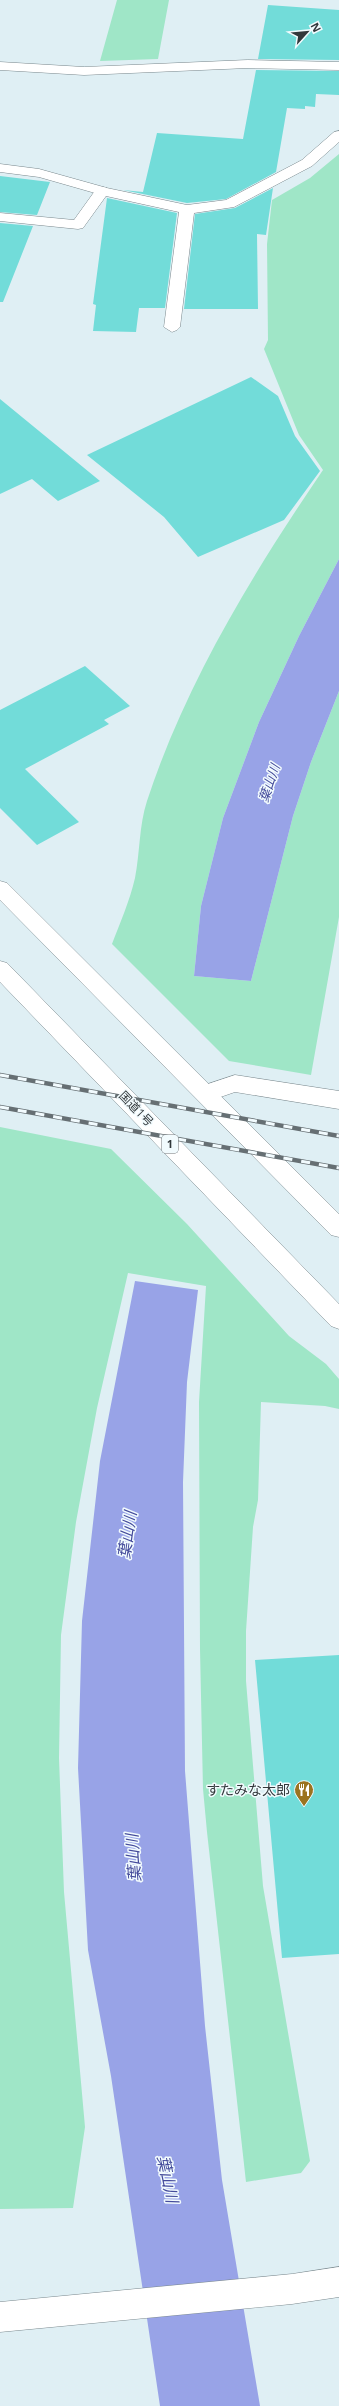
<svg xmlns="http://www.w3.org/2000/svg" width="339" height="2406" font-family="'Open Sans','Noto Sans JP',sans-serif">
<rect width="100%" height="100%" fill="#dfeff4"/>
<path fill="#9fe6c7" d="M117,0H169L158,59L100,61Z
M339,154V559L299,636L259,722L223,818L201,906L194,976L251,981L293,816L311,762L339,691V917L311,1075L229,1061L112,944C120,923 130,900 135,878C140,853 139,825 147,801C186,682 253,573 323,470L299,435L264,349L268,340L267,244L272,200L310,178Z
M0,1127L111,1149L187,1224L289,1336L326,1364L339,1379V1409L325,1406L261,1402L258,1500L253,1527L246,1631V1681L263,1886L310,2161L301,2173L246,2182L207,1832L203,1789L200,1649L199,1402L206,1286L128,1273L97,1408L76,1522L61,1635L59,1758L64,1892L85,2127L73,2208L0,2209Z"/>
<path fill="#98a3e7" d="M339,559V691L311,762L293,816L251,981L194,976L201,906L223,818L259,722L299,636Z
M135,1281L198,1290L187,1382L183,1482L185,1771L205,2026L222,2180L260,2406H160L111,2076L88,1950L78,1768L82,1621L100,1461Z"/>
<path fill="#72dcd9" d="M268,5L339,10V60L258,59Z
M256,70L339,71V95L316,94L315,107L305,106V109L287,108L276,172L226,199L187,203L123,190L143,192L157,133L243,139Z
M0,176L50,182L37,215L0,212Z
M273,188L266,235L257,234L258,309H184L195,214L235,208Z
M107,198L177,213L165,308H139L136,332L93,331L96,305L93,304Z
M0,223L33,226L3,302H0Z
M251,377L278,396L295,436L320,471L284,520L198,557L164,517L87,455Z
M0,399L100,481L58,501L32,479L0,494Z
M85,666L130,706L104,720L109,724L25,769L79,822L37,845L0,808V710Z
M339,1655V1954L282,1958L255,1660Z"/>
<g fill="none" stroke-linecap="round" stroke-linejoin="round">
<g stroke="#7a888d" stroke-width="1">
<path id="lane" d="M0,164L39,169L107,188L109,191L102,195L39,177L0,172Z"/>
</g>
<g stroke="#7a888d" stroke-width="1">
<path id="street" d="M248,60L339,62V70L248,68L84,75L0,70V62L84,67Z
M339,131V142L312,166L234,207L194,213L180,327L177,330L172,332L164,327L179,212L106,196L83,228L78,229L0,221V213L74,220L97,188L102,187L187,205L226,200L302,160L334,132Z
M235,1075L339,1091V1109L235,1092L206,1102L199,1099L195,1093L199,1087Z"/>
</g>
<g stroke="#7a888d" stroke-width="1">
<path id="secondary" d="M339,2267V2297L292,2304L0,2332V2302L292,2274Z"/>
</g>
<g stroke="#7a888d" stroke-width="1">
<path id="highway" d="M0,881L7,883L339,1214V1237L331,1235L0,900Z
M0,961L7,963L339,1304V1329L331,1326L0,982Z"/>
</g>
<use href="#lane" fill="#fff" fill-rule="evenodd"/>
<use href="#street" fill="#fff" fill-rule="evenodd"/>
<use href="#secondary" fill="#fff" fill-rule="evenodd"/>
<use href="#highway" fill="#fff" fill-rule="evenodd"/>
<g stroke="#666f73" stroke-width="4.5">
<path id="rail" d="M0,1075L339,1136
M0,1107L339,1168"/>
</g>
<use href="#rail" stroke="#f2fbfe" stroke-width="3" stroke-dasharray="9" stroke-linecap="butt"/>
</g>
<defs>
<g id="restaurant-pin" transform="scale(1)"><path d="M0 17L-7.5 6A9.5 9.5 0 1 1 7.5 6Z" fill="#9b731f" stroke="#f2fbfe"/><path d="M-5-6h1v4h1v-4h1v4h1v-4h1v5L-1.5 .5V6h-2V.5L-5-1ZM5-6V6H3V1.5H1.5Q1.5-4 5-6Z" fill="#fff"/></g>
</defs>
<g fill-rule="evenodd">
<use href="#restaurant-pin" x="304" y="1790"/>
</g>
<g text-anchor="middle" stroke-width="3" stroke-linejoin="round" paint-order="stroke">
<rect fill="#f2fbfe" stroke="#6c7276" stroke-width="1" x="162" y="1135" width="16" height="18" rx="3"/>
<g font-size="11" font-weight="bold" fill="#32383b">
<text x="170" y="1148">1</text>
</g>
<g font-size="12" fill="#32383b" stroke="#f2fbfe">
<text transform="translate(136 1109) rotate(46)" y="4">国道1号</text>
</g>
<g font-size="13" font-style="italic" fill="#444b9b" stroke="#f2fbfe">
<text transform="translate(269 783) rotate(-71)" y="5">葉山川</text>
</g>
<g font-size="14" fill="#32383b" stroke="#f2fbfe" text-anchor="end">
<text x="290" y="1795">すたみな太郎</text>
</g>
<g font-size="16" font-style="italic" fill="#444b9b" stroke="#f2fbfe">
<text transform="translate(127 1535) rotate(-82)" y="6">葉山川</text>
<text transform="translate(133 1858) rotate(-94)" y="6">葉山川</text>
<text transform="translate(168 2179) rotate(78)" y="6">葉山川</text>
</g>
</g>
<g transform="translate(307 32) rotate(63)" stroke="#f2fbfe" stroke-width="3" paint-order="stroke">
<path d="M0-3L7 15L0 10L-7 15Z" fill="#32383b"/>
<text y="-6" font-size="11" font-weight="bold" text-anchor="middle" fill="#32383b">N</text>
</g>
</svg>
